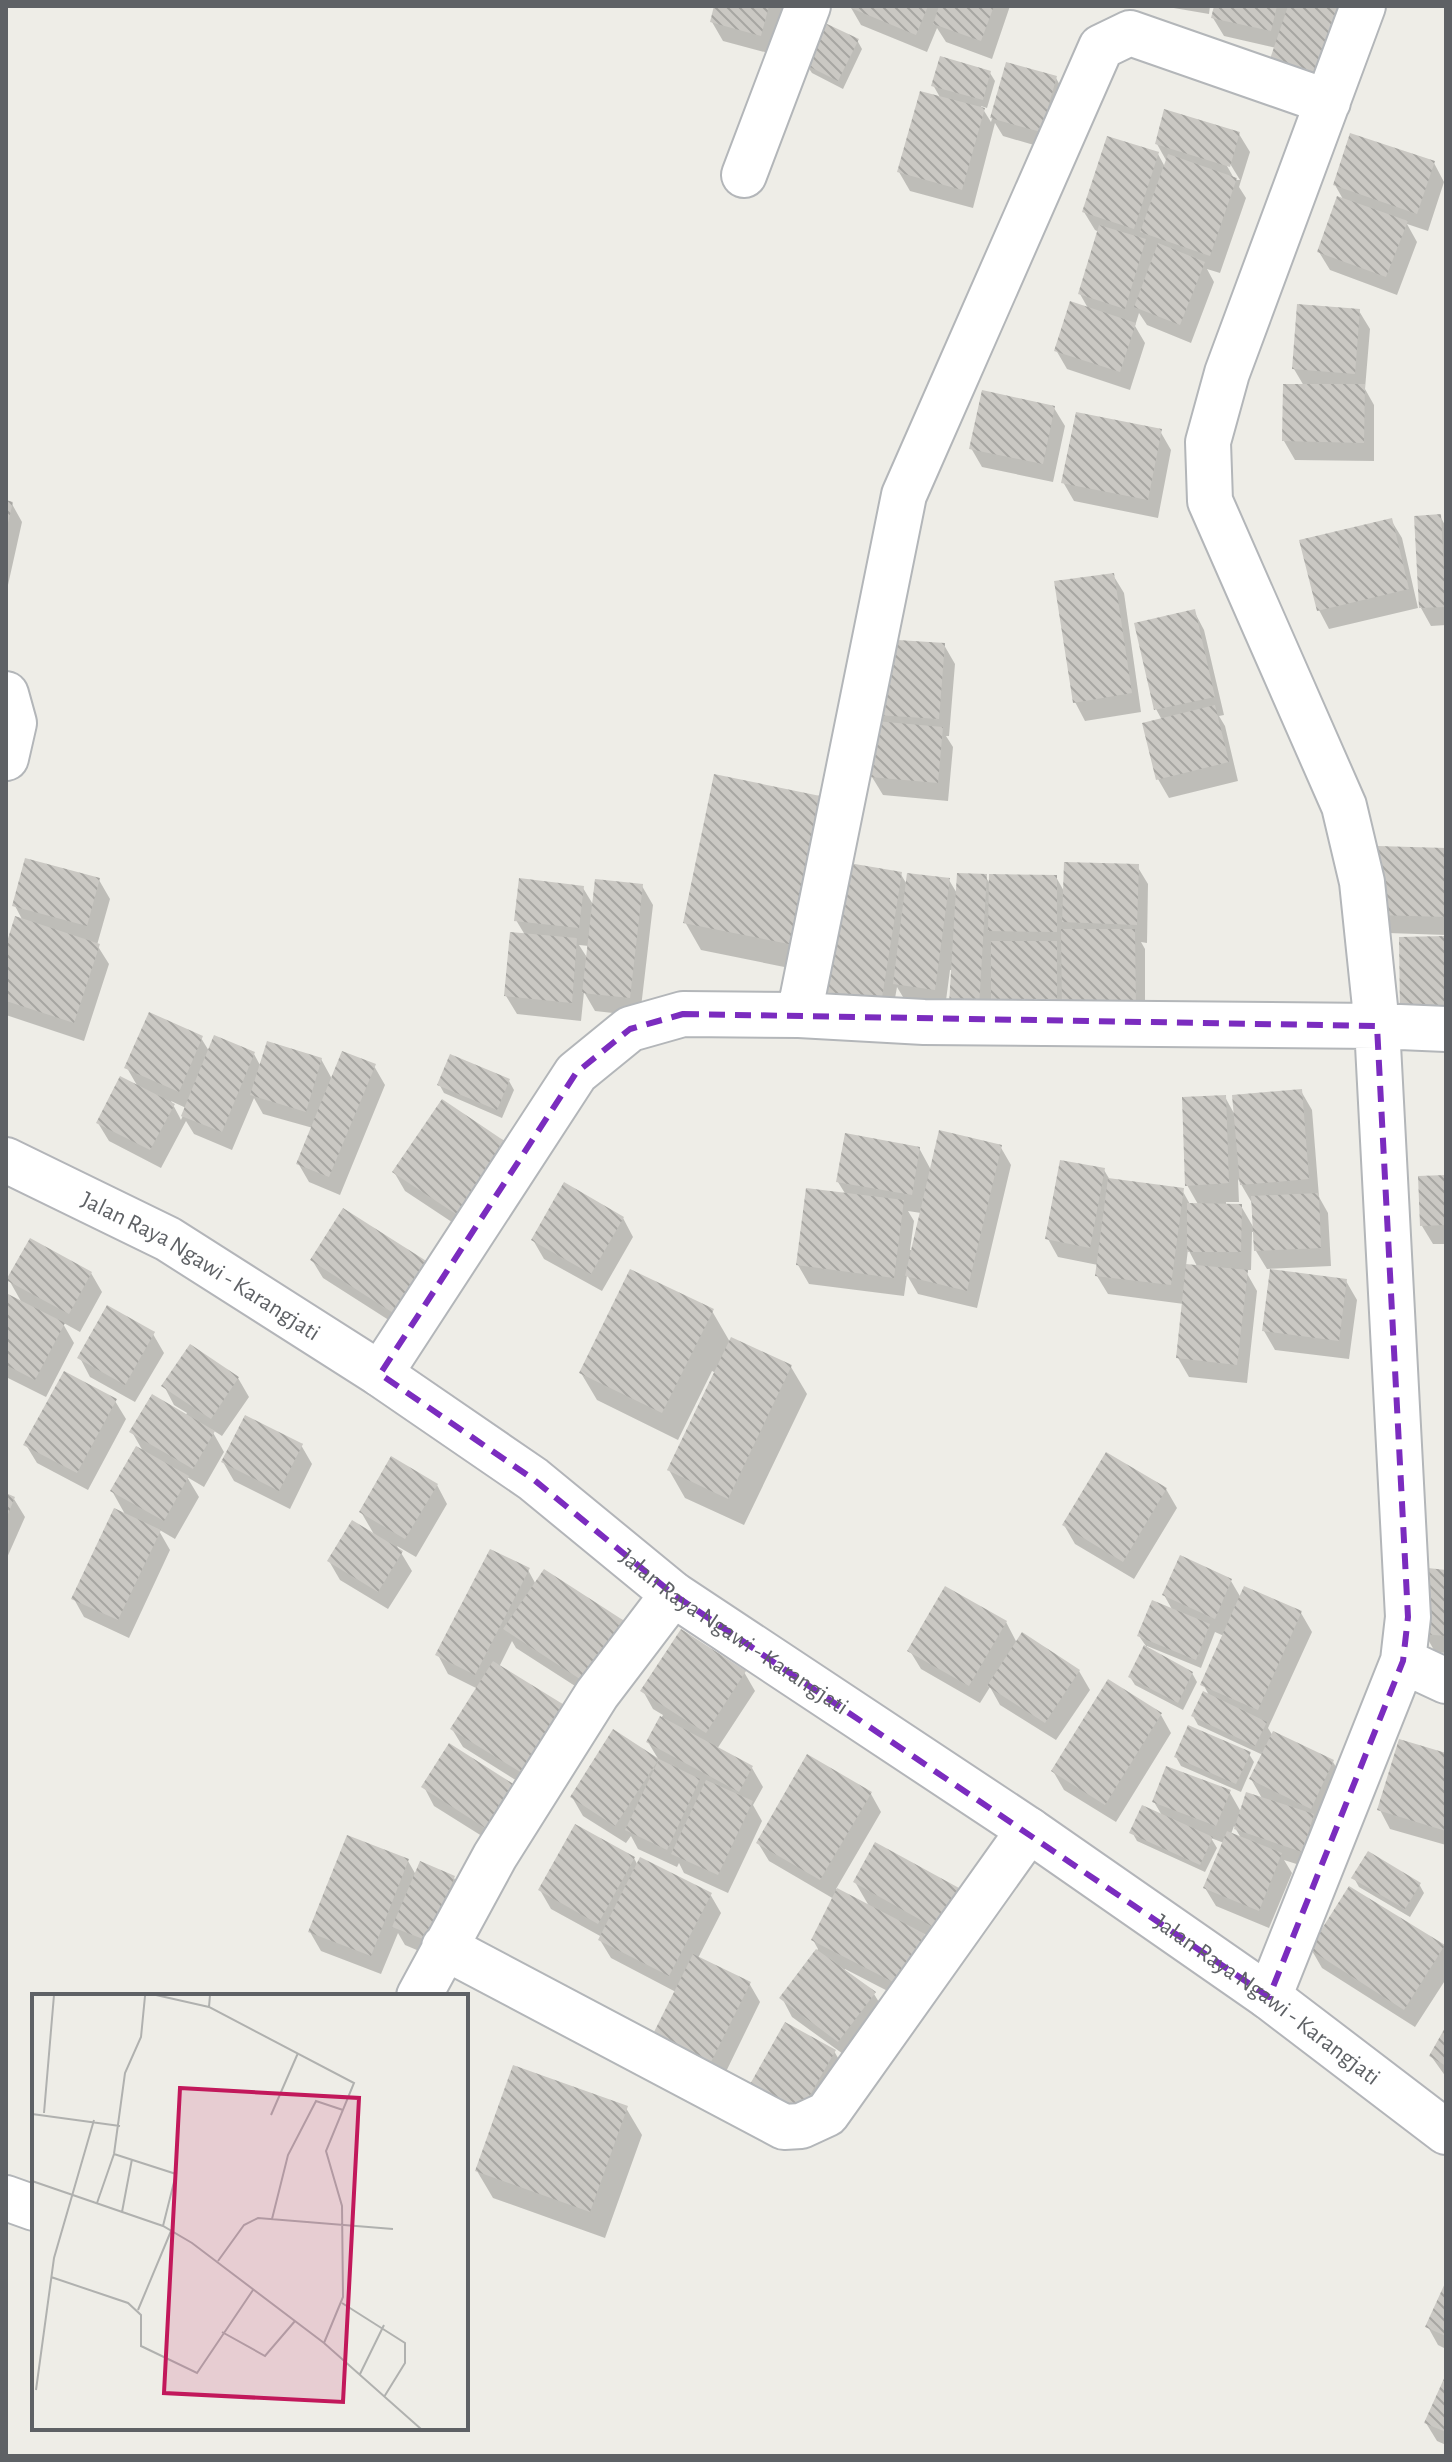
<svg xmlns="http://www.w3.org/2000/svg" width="1452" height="2462" font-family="'Alegreya Sans',sans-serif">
<defs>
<pattern id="building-back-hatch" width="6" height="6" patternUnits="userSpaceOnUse" patternTransform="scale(2)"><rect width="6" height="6" fill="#cac8c3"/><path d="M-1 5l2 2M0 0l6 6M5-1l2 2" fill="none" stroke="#a7a6a2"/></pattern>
</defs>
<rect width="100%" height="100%" fill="#eeede7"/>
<path fill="#0003" fill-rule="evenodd" d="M716,6H783L772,54L723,41L712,22Z
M850,6H1010L992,59L946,42L937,28L927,52L861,25Z
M1162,6H1210L1209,14Z
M1216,6H1346L1276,48L1224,36L1213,18Z
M857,40L862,49L843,89L812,73L806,64Z
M1007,65L1056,78L1066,96L1051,150L1003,136L995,123L973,208L910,191L899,172L941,99L933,85L990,73L995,81L987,108L981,106L991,122Z
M1239,134L1250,152L1239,187L1246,198L1220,273L1207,269L1214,282L1191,343L1147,325L1139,313L1135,326L1145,343L1130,390L1067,369L1056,350L1089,310L1080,294L1099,232L1095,230L1084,212L1158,154L1165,167L1167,162L1157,144ZM1226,157L1240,180H1235L1223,159Z
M1434,163L1444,182L1428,231L1407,224L1417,242L1397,295L1330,270L1319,252L1344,201L1335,185Z
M1359,311L1370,329L1365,389L1374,405V461L1295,460L1284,441L1304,386L1294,369Z
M1054,408L1065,426L1053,482L982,467L971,448Z
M1160,431L1171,450L1158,518L1074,501L1063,482Z
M6,502L12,504L22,522L6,594Z
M1440,516L1446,527V625L1431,626L1421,608Z
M1391,520L1402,538L1418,608L1329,629L1319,610Z
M1113,575L1124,593L1141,712L1085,721L1075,702Z
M1194,611L1204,630L1224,715L1219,716L1225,726L1238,781L1169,798L1158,779L1162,720L1156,709Z
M944,645L955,664L949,736H946L953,747L948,801L883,795L872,777L884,724L878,714Z
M824,799L809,972L701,950L685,922Z
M1446,850V935L1388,933L1378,914Z
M1137,866L1148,884L1147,943L1141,942L1145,949V1031L988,1041L953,970H950L945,1008L906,1002L897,987L891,1021L835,1012L900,873L908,886L949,880L958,895L985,876L991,885L1056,877L1065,893Z
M99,880L110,899L97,945L109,964L84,1041L6,1015V951L23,921L15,906Z
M642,886L653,905L640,1016L595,1011L584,992L581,1021L517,1014L506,996L525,935L516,920L583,888L594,906ZM579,945L589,946L588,959Z
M201,1038L209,1051L254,1054L261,1067L321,1059L332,1079L374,1066L385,1085L340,1195L309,1182L298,1163L313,1128L263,1114L254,1098L232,1150L194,1134L186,1121L161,1168L109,1141L98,1123L138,1087L127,1068ZM171,1101L186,1108L181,1120L179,1116Z
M509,1081L514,1090L502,1118L444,1093L439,1084Z
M1301,1091L1312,1110L1319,1197L1328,1213L1331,1266L1267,1269L1256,1251L1255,1232H1252L1251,1270H1245L1257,1291L1247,1383L1189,1377L1178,1358L1184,1304L1108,1294L1097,1276L1098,1265L1058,1257L1048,1239L1104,1170L1110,1180L1182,1190L1191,1206H1199L1187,1185L1225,1097L1236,1117ZM1238,1179L1252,1203L1255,1230L1241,1206H1226V1202H1239ZM1188,1249L1198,1268L1186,1266Z
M443,1102L476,1238L405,1191L394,1172Z
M1000,1146L1011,1165L977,1308L918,1294L907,1275L904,1296L809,1284L798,1265L846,1195L838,1182L919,1148L931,1170ZM908,1211L921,1213L913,1250H910L914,1221Z
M1446,1177V1244H1433L1422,1226Z
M343,1211L409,1333L323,1278L312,1260Z
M623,1218L633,1237L602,1291L544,1259L533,1240Z
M91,1273L102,1292L80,1332L62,1322L74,1343L46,1397L6,1377V1295L22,1303L9,1280Z
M1346,1281L1357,1300L1349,1359L1275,1350L1264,1331Z
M712,1311L730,1342L791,1367L807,1394L744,1525L685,1498L669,1470L716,1373L712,1371L678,1440L597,1400L581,1373Z
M153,1334L164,1353L135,1402L90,1377L80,1358Z
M238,1378L249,1397L222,1436L211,1429L224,1452L204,1487L187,1477L199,1497L175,1539L158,1529L170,1550L129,1638L84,1617L74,1599L126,1516L112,1491L144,1453L132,1432L185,1416L187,1413L174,1405L164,1386Z
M115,1401L126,1419L88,1490L37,1463L26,1445Z
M301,1445L312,1464L290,1509L234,1481L223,1462Z
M437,1485L447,1504L416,1557L397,1546L412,1571L388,1609L340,1580L329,1561L375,1536L361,1512Z
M1166,1489L1177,1508L1134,1579L1075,1544L1064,1525Z
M6,1495L14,1499L25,1517L6,1560Z
M528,1570L600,1702L516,1648L512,1641L499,1667L541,1796L463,1747L452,1729L478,1689L448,1674L438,1655Z
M1446,1572V1653L1435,1652L1425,1634Z
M1231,1581L1241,1598L1301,1613L1312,1632L1268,1728L1273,1736L1333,1762L1344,1780L1312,1869L1284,1860L1292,1873L1269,1928L1216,1906L1205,1888L1224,1843L1211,1838L1217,1848L1205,1872L1137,1841L1132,1832L1163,1817L1154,1802L1229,1791L1241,1812L1263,1800L1251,1779L1263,1755L1198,1725L1193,1716L1210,1697L1203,1684L1224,1636L1215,1632L1201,1668L1147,1646L1146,1649L1192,1673L1197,1682L1183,1710L1135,1685L1130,1677L1146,1646L1139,1636L1173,1611L1164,1595ZM1234,1826L1241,1838L1231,1834Z
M1006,1622L1017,1643L1079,1671L1090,1690L1056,1740L1000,1705L990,1687L980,1703L921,1669L910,1651Z
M744,1672L755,1691L717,1749L752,1768L763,1787L753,1805L762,1821L728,1893L684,1873L679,1863L677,1867L638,1849L631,1836L626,1843L583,1816L572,1797L613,1732L660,1762L648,1742L663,1715L653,1709L643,1691Z
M1161,1715L1171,1733L1116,1822L1064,1790L1053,1771Z
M449,1746L501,1848L434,1806L424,1787Z
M1249,1754L1254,1762L1241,1792L1181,1766L1176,1757Z
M1446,1755V1845L1390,1829L1380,1810Z
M871,1794L881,1812L836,1889L869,1906L855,1882L957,1890L968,1908L946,1946L923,1933L935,1954L909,2002L845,1969L844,1971L874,1994L885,2012L850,2059L792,2017L782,1998L818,1949L813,1940L834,1899L769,1861L758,1843Z
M634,1858L638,1866L710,1894L721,1913L698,1958L749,1983L760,2002L719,2086L676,1992L611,1958L600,1940L602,1937L551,1909L540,1890Z
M408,1861L416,1875L454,1878L465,1897L438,1959L405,1945L398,1933L381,1974L321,1951L310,1932Z
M1354,1878L1419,1884L1424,1893L1410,1917L1359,1887Z
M1444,1947L1446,1951V1979L1415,2027L1322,1968L1311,1949Z
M1446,2030V2077L1431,2056Z
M834,2051L845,2070L810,2132L762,2105Z
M626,2108L642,2135L605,2238L493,2198L477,2171Z
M1446,2286V2349L1438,2345L1428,2327Z
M1446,2379V2445L1437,2441L1426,2423Z"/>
<path fill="url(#building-back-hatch)" d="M714,6H769L761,36L710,22Z
M846,6H928L916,35Z
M939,6H994L981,41L933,24Z
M1214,6H1277L1271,31L1211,18Z
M1288,6H1343L1319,78L1269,62Z
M825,23L859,39L838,81L804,64Z
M940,56L991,71L983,100L931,86Z
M1006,62L1057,76L1041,132L990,118Z
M920,91L985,108L962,190L897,172Z
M1164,109L1240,132L1230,167L1155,144Z
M1350,133L1435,161L1417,214L1333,185Z
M1107,136L1159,152L1134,229L1082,212Z
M1168,154L1237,178L1210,256L1140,232Z
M1337,196L1408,221L1386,277L1317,252Z
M1099,225L1146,239L1125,309L1078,294Z
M1158,243L1205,262L1180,325L1134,307Z
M1070,301L1136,323L1120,372L1054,351Z
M1297,304L1360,309L1355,374L1292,369Z
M1283,384H1365L1364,443L1282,441Z
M982,390L1055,406L1043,464L969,449Z
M1076,412L1162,429L1148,500L1061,483Z
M6,500L13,502L7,527H6Z
M1441,514L1446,607L1419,608L1414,516Z
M1392,518L1409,589L1317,611L1299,540Z
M1114,573L1132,693L1073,703L1054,581Z
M1195,609L1215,697L1154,710L1134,623Z
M882,639L945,643L939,719L876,715Z
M1215,705L1229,762L1156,780L1142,723Z
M875,721L943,727L938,783L870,777Z
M714,774L825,797L794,945L683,923Z
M1378,846L1446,848V917L1376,915Z
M25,858L100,878L87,926L12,906Z
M843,862L902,872L881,1004L822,994Z
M1064,862L1139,864L1137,925L1062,922Z
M907,873L950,878L935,990L893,984Z
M957,873L987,874L978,1023L948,1021Z
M989,874L1057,875V932L988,931Z
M519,878L584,886L579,928L514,921Z
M595,879L643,884L630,998L582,993Z
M15,916L100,944L74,1023L6,1001V945Z
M1061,929H1135L1136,1013L1062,1014Z
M510,932L577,938L572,1003L504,996Z
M1446,936V1015H1400L1399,937Z
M991,941H1057V1019H991Z
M149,1012L203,1036L179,1092L124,1068Z
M214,1035L255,1052L222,1132L181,1116Z
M267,1041L322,1058L306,1112L250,1095Z
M342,1051L376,1064L329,1177L296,1164Z
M450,1054L510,1079L497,1110L437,1085Z
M120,1076L175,1104L150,1150L96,1123Z
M1302,1089L1309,1179L1240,1185L1232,1095Z
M1226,1095L1229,1183L1185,1186L1182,1097Z
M442,1099L515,1148L465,1220L392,1172Z
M939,1130L1002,1145L967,1291L905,1276Z
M845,1133L920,1147L912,1195L836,1182Z
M1060,1160L1105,1168L1090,1248L1045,1239Z
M1446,1175V1225L1420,1226L1418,1176Z
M1108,1178L1184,1188L1171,1285L1095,1276Z
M564,1182L624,1217L591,1274L531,1240Z
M806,1188L904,1200L894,1278L796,1265Z
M1319,1193L1321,1248L1254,1251L1251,1196Z
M1187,1203L1242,1204L1241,1252H1187Z
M343,1208L431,1264L398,1316L310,1260Z
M30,1238L92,1272L69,1314L6,1280Z
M1186,1264L1248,1270L1237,1365L1176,1358Z
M630,1269L714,1309L662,1413L579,1373Z
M1270,1269L1347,1279L1339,1341L1262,1331Z
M6,1293L65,1323L35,1380L6,1365Z
M107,1305L155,1332L125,1385L77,1358Z
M731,1337L792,1365L728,1499L667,1470Z
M190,1344L239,1377L211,1419L161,1386Z
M64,1371L117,1399L77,1473L23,1445Z
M152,1394L215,1431L193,1469L129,1432Z
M245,1415L303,1444L279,1491L221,1462Z
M136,1446L189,1476L164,1521L110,1491Z
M1106,1452L1167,1488L1123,1562L1062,1525Z
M391,1456L438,1484L405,1539L359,1512Z
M6,1493L15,1497L6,1519Z
M114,1508L161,1530L118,1620L71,1599Z
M352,1520L403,1551L378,1592L327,1561Z
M490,1549L530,1568L475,1675L435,1655Z
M1180,1555L1232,1579L1215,1619L1162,1595Z
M1428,1568L1446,1570V1636L1423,1634Z
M544,1569L629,1624L589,1685L503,1629Z
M945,1586L1007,1621L969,1686L907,1651Z
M1244,1586L1302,1611L1258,1710L1200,1685Z
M1152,1600L1210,1624L1196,1660L1137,1636Z
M681,1629L746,1671L706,1733L640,1691Z
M1022,1632L1080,1670L1045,1723L987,1686Z
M1144,1645L1193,1672L1178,1703L1128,1677Z
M493,1661L574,1711L530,1778L450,1729Z
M1108,1679L1162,1713L1105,1805L1051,1771Z
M1203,1691L1267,1722L1255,1746L1191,1716Z
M660,1716L753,1766L739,1792L646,1742Z
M1188,1725L1251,1752L1236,1784L1174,1757Z
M613,1729L659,1759L700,1779L667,1850L625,1830L659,1759L615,1826L570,1797Z
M1273,1731L1334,1760L1311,1809L1249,1779Z
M1399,1739L1446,1753V1831L1377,1810Z
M449,1743L518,1787L490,1831L421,1787Z
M807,1754L872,1792L820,1880L756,1843Z
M1166,1766L1231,1790L1216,1826L1152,1802Z
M706,1780L753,1801L718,1875L671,1854Z
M1246,1792L1314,1814L1302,1852L1234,1829Z
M1142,1805L1213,1837L1200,1865L1129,1833Z
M575,1824L635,1857L598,1924L538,1890Z
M1227,1831L1282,1853L1259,1911L1203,1888Z
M347,1835L409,1859L371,1956L308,1932Z
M875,1842L959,1888L935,1928L853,1882Z
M1368,1851L1421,1883L1405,1909L1351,1878Z
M640,1857L712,1893L669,1976L598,1940Z
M420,1861L455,1876L428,1941L392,1927Z
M1349,1886L1445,1945L1404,2010L1309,1949Z
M837,1888L925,1934L899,1985L811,1940Z
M816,1949L876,1992L838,2042L779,1998Z
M693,1954L751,1982L708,2068L650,2040Z
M785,2022L836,2050L799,2114L749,2086Z
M1446,2026V2066L1429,2056Z
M513,2065L628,2106L590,2212L475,2171Z
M1446,2281V2336L1425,2327Z
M1446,2374V2432L1424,2423Z"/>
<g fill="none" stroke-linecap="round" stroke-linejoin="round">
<g stroke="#b3b6b9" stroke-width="48">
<path id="street" d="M744,175L808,6
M6,694L14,723L6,758
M799,1015L904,495L1101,47L1130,33L1328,102
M380,1374L576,1073L630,1029L683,1014L799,1015L924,1022L1377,1026L1446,1029
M1403,1661L1446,1681
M444,1947L784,2127L801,2126L827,2114L1029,1830
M419,1996L495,1856L597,1694L673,1594
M1269,1997L1403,1661L1408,1617L1377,1026L1362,882L1344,806L1210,501L1208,442L1227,373L1363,6
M6,2198L34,2208"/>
</g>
<g stroke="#b3b5b9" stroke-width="48">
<g id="secondary">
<path id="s1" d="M6,1160L168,1239L380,1374L533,1479L673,1594L1029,1830L1269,1997L1446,2132"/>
</g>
</g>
<use href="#street" stroke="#fff" stroke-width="44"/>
<use href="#secondary" stroke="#fff" stroke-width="44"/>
</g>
<path fill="none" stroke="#7b2cbf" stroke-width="6" stroke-dasharray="16 10" stroke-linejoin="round" d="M683,1014L1377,1026L1408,1617L1403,1661L1269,1997L673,1594L533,1479L380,1374L576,1073L630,1029Z"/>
<g text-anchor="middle" stroke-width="6" stroke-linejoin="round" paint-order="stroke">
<g font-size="24" fill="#5e6165" stroke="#fff">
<text dy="8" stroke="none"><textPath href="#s1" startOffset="222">Jalan Raya Ngawi - Karangjati</textPath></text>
<text dy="8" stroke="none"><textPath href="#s1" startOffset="870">Jalan Raya Ngawi - Karangjati</textPath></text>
<text dy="8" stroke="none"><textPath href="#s1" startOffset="1518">Jalan Raya Ngawi - Karangjati</textPath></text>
</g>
</g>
<g transform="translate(32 1994)">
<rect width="436" height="436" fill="#eeede7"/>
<path fill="none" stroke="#b0b1af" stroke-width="2" d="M124,1L177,13M178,1L177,13L322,89L294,157L310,212L311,303L292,349M12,119L22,1M0,120L88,132M239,121L266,59M82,160L144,180L131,232M0,187L131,232L160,249L292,349L389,435M65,209L82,160L93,79L109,43L113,2M90,218L100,165M240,225L256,161L284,107L311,116M186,267L212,231L226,224L361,235M19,283L96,309L109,321V352L165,379L221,296M310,309L373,349V369L352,403M106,316L139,237M190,338L233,362L263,327M328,380L352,331M4,396L22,264L62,126"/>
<path fill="#c2185b" fill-opacity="0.15" stroke="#c2185b" stroke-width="4" d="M148,94L327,104L311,408L132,399Z"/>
<rect width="436" height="436" fill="none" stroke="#5e6165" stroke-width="4"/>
</g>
<rect width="1452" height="2462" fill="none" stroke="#5e6165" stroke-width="16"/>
</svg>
